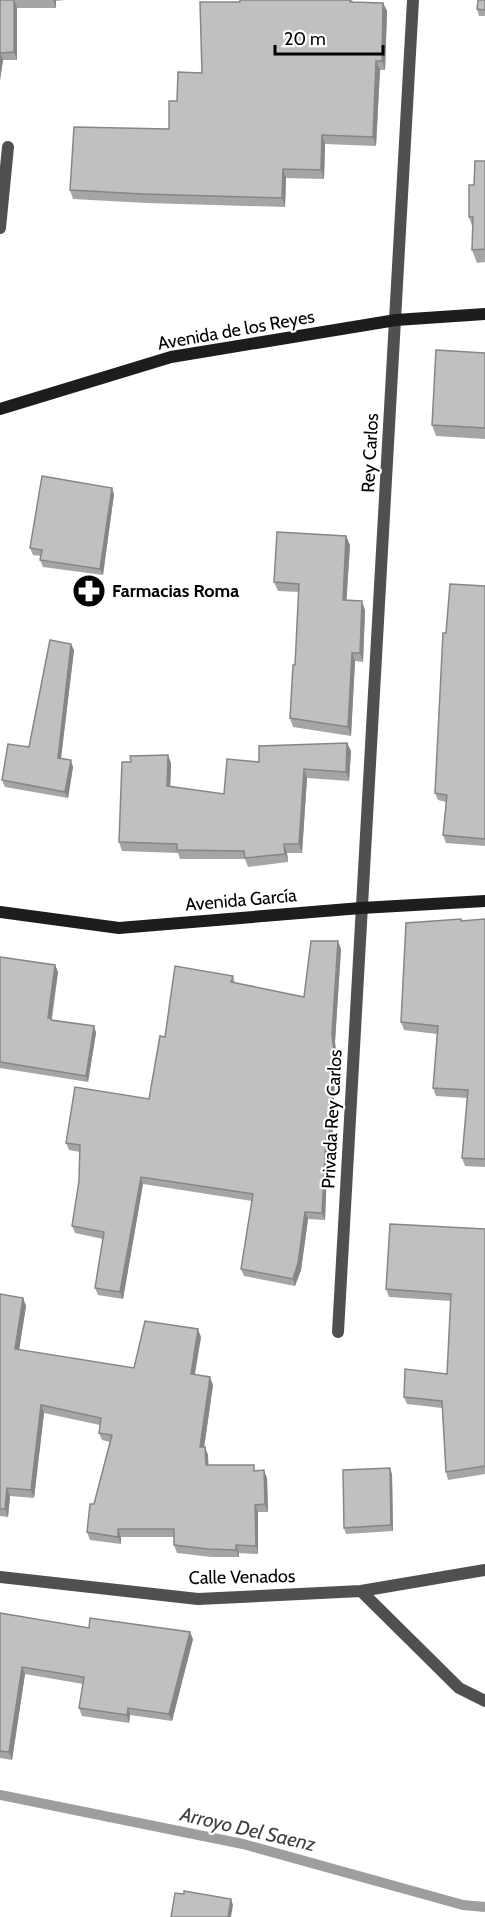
<svg xmlns="http://www.w3.org/2000/svg" width="485" height="1917" font-family="Cabin,sans-serif">
<rect width="100%" height="100%" fill="#fff"/>
<g fill="none" stroke-linecap="round" stroke-linejoin="round">
<path stroke="#9e9e9e" stroke-width="10" d="M0,1795L243,1844L463,1905L485,1907"/>
<path stroke="#505050" stroke-width="12" d="M0,228L8,147
M338,1332L413,0
M0,1577L198,1599L361,1591L485,1570
M361,1591L459,1688L485,1701"/>
<path stroke="#1d1d1d" stroke-width="12" d="M0,409L171,357L396,320L485,314
M0,912L119,928L361,908L485,901"/>
</g>
<path fill="#a5a5a5" d="M0,0H65L56,1V8H17V60H3L0,80Z
M240,0H352L353,2L383,3L387,11L385,70H380L376,146L325,144L324,179L286,178L285,207L146,203L73,199L70,190L169,129L177,101L202,73L240,2Z
M485,0V16H479L477,9Z
M485,161V262L477,263L472,250L473,229L469,217L474,185Z
M485,353V439L436,436L432,425Z
M114,494L103,575L43,567L40,560L41,556L33,555L30,548Z
M350,545L346,601L365,610L363,662L355,661L351,736L293,727L290,718L295,665L299,592L278,591L274,582Z
M485,586V846L446,843L443,835L446,802L438,800L435,793L446,633Z
M74,650L61,759L73,767L68,798L5,787L2,780L29,747Z
M347,743L351,751L349,781L307,778L302,853H287L288,862L248,867L245,859H180L178,853L122,851L119,842L171,763L170,787L224,794L259,762Z
M485,919V1167L465,1166L462,1158L467,1098L436,1096L433,1088L437,1034L404,1030L401,1022L461,921Z
M341,949L335,1042L338,1075H335L332,1145H328L325,1220L308,1219L301,1270L295,1286L244,1276L241,1269L252,1201L143,1184L123,1299L98,1295L95,1288L103,1239L75,1233L72,1226L79,1181L80,1152L69,1150L66,1143L149,1099L165,1037L233,976L235,983L304,997Z
M0,957L55,965L58,972L52,1020L94,1026L96,1033L88,1082L0,1068Z
M485,1229V1474L448,1480L446,1472L442,1408L407,1404L404,1397L447,1374L451,1301L389,1297L386,1289Z
M0,1294L23,1298L26,1306L19,1350L134,1368L201,1337L195,1375L213,1385L204,1447L208,1455V1465L256,1470L267,1478L268,1512H258V1554L239,1553V1557H211L177,1553L174,1545V1537H121V1544L90,1540L87,1532L110,1442L102,1440L99,1433L100,1425L44,1413L34,1498L10,1496L8,1517L0,1516Z
M392,1474L393,1531L346,1534L344,1528Z
M0,1613L89,1628L193,1639L172,1721L130,1715L129,1723L82,1716L79,1708L83,1684L25,1674L12,1760L0,1758Z"/>
<path fill="#868686" d="M14,0L17,8V60L14,52Z
M53,0H56V8Z
M383,3L387,11L385,70L382,61Z
M0,52L3,60L0,80Z
M376,61L380,70L376,146L373,137Z
M322,135L325,144L324,179L321,170Z
M283,169L286,178L285,207L282,198Z
M112,488L114,494L103,575L100,569Z
M346,536L350,545L346,609L343,600Z
M362,601L365,610L363,662L360,653Z
M71,644L74,650L60,765L58,758Z
M352,653L355,661L351,736L348,727Z
M347,743L351,751L349,781L346,772Z
M168,755L171,763L170,795L167,786Z
M71,760L73,767L68,798L65,792Z
M304,769L307,778L302,853L299,844Z
M284,844L287,853L288,862L285,854Z
M338,941L341,949L335,1042L338,1075L336,1068L332,1034Z
M55,965L58,972L51,1019L53,1025L48,1018Z
M94,1026L96,1033L88,1082L86,1076Z
M332,1068L335,1075L332,1145L329,1138Z
M326,1138L328,1145L325,1220L322,1213Z
M141,1177L143,1184L123,1299L120,1292Z
M305,1212L308,1219L301,1270L295,1286L293,1279Z
M23,1298L26,1306L18,1357L15,1349Z
M198,1329L201,1337L193,1382L191,1374Z
M210,1377L213,1385L203,1455L200,1447Z
M41,1405L44,1413L34,1498L31,1490Z
M205,1447L208,1455L209,1473L206,1465Z
M390,1468L392,1474L393,1531L391,1525Z
M264,1470L267,1478L268,1512L265,1504Z
M7,1488L10,1496L8,1517L5,1509Z
M255,1505L258,1512V1554L256,1546Z
M118,1529L121,1537V1544L118,1537Z
M236,1545L239,1553V1557L236,1550Z
M190,1632L193,1639L172,1721L169,1714Z
M22,1667L25,1674L12,1760L9,1752Z
M128,1708L130,1715L129,1723L127,1715Z
M231,1899L233,1905L231,1917H228Z"/>
<path fill="#c0c0c0" stroke="#868686" stroke-width="1.5" d="M0,0H14V52L0,53Z
M240,0H350V2L383,3L382,61H376L373,137L322,135L321,170L283,169L282,198L143,194L70,190L74,127L169,129V101H177L178,72L202,73L200,2H240Z
M478,0H485V10L477,9Z
M475,161H485V249L472,250L473,217H469V185H474Z
M436,350L485,353V428L432,425Z
M42,476L112,488L100,569L40,560L42,550L30,548Z
M277,532L346,536L343,600L362,601L360,653H352L348,727L290,718L293,665H295L299,584L274,582Z
M450,584L485,586V839L443,835L447,795L435,793L443,633H446Z
M50,640L71,644L58,758L71,760L65,792L2,780L8,744L29,747Z
M347,743L346,772L304,769L299,844H284L285,854L245,858L244,851L177,850V844L119,842L122,762H131L130,756L168,755L167,786L224,794L227,759L259,762V746Z
M461,919V921L485,919V1159L462,1158L468,1090L433,1088L438,1026L401,1022L406,923Z
M311,941H338L332,1034L336,1068H332L329,1138H326L322,1213L305,1212L298,1263L293,1279L241,1269L253,1194L141,1177L120,1292L95,1288L104,1232L72,1226L79,1181L80,1145L66,1143L75,1087L149,1099L160,1036L165,1037L175,966L233,976L231,982L304,997Z
M0,957L55,965L48,1018H51V1020L94,1026L86,1076L0,1062Z
M390,1224L485,1229V1466L446,1472L442,1401L404,1397L405,1369L447,1374L451,1294L386,1289Z
M0,1294L23,1298L15,1349L134,1368L145,1321L198,1329L191,1374L210,1377L200,1447H205L206,1465H254V1471L264,1470L265,1504L255,1505L256,1546L236,1545V1550L208,1549L174,1545V1529H118V1537L87,1532L90,1504H94L112,1435L99,1433L101,1418L41,1405L31,1490L7,1488L5,1509H0Z
M390,1468L391,1525L344,1528L343,1470Z
M0,1613L89,1628L90,1618L190,1632L169,1714L128,1708L127,1715L79,1708L84,1677L22,1667L9,1752L0,1751Z
M184,1891L231,1899L228,1917H171L175,1893L184,1894Z"/>
<defs>
<g id="pharmacy-disc" transform="scale(1.725)"><circle r="9.5" fill="#000" stroke="#fff"/><path d="M-2-6h4v4h4v4h-4v4h-4v-4h-4v-4h4Z" fill="#fff"/></g>
</defs>
<g fill-rule="evenodd">
<use href="#pharmacy-disc" x="89" y="591"/>
</g>
<g text-anchor="middle" stroke-width="4.5" stroke-linejoin="round" paint-order="stroke">
<g font-size="18" fill="#000" stroke="#fff">
<text transform="translate(236 330) rotate(-10)" y="6">Avenida de los Reyes</text>
<text transform="translate(370 453) rotate(-87)" y="6">Rey Carlos</text>
<text transform="translate(241 900) rotate(-5)" y="6">Avenida García</text>
<text transform="translate(332 1119) rotate(-87)" y="6">Privada Rey Carlos</text>
<text transform="translate(242 1577) rotate(-1)" y="6">Calle Venados</text>
</g>
<g font-size="18" font-weight="bold" fill="#000" stroke="#fff" text-anchor="start">
<text x="112" y="597">Farmacias Roma</text>
</g>
<g font-size="20" font-style="italic" fill="#3f3f3f" stroke="#fff">
<text transform="translate(248 1829) rotate(13)" y="7">Arroyo Del Saenz</text>
</g>
</g>
<path d="M275 45v9h108v-9" fill="none" stroke="#000000" stroke-width="3"/>
<text x="284" y="45" font-size="18" fill="#000000" stroke="#ffffff" stroke-width="4.5" paint-order="stroke">20 m</text>
</svg>
